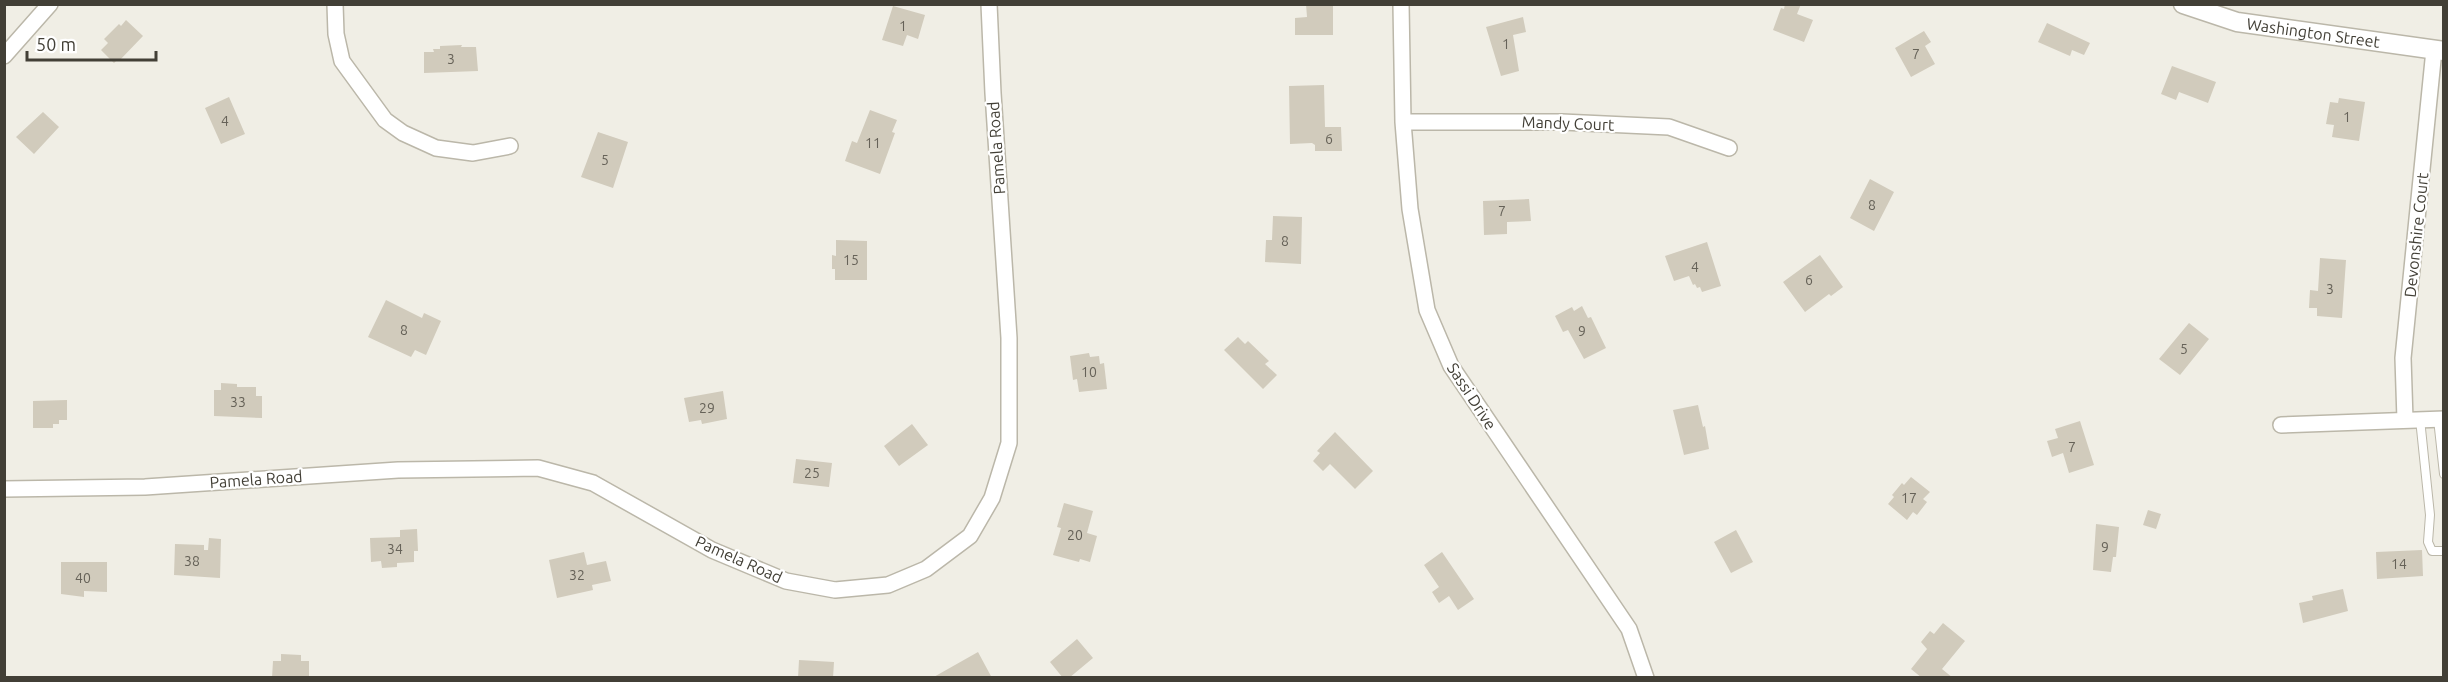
<svg xmlns="http://www.w3.org/2000/svg" width="2448" height="682" font-family="Ubuntu,sans-serif">
<rect width="100%" height="100%" fill="#f0eee5"/>
<path fill="#d1cbbc" d="M1306,4H1333V35H1295V18L1307,17Z
M1785,4H1801L1797,14L1813,20L1804,42L1773,30L1781,8L1784,9Z
M893,6L925,15L918,39L907,35L903,46L882,40Z
M1523,17L1526,32L1513,35L1519,71L1501,76L1486,27Z
M126,20L143,36L119,61L117,60L114,63L101,50L108,43L104,39L119,24L121,26Z
M2047,23L2090,43L2084,55L2072,50L2070,56L2038,42Z
M1924,31L1931,42L1925,46L1935,64L1911,77L1895,48Z
M462,45L461,47H476L478,71L424,73V52H434L433,49H440V46Z
M2172,66L2216,82L2208,103L2179,92L2176,100L2161,94Z
M1324,85L1325,127H1341L1342,151H1315V145L1312,143L1290,144L1289,86Z
M229,97L245,134L221,144L205,108Z
M2339,98L2365,102L2359,141L2332,137L2334,125L2326,124L2330,102L2338,103Z
M870,110L897,120L892,132L895,133L880,174L845,161L852,141L857,143Z
M43,112L59,127L34,154L16,137Z
M598,132L628,142L613,188L581,177Z
M1870,179L1894,192L1874,231L1850,218Z
M1529,199L1531,221L1507,222V234L1484,235L1483,201Z
M1273,216L1302,217L1301,264L1265,262L1266,240H1272Z
M836,240L867,241V280H835V269H832V255L836,256Z
M1707,242L1721,286L1702,292L1700,287L1697,288L1695,284L1693,285L1689,276L1674,281L1665,256Z
M1820,255L1843,287L1831,296L1829,294L1805,312L1783,282Z
M2320,258L2346,260L2342,318L2317,316V308H2309L2310,290L2318,291Z
M386,300L422,318L424,313L441,321L426,355L415,350L411,357L368,337Z
M1582,306L1588,318L1591,317L1606,348L1584,359L1568,330L1563,332L1555,316L1572,307L1574,311Z
M2189,323L2209,339L2180,375L2159,359Z
M1238,337L1245,344L1248,341L1269,361L1265,364L1277,375L1263,389L1224,350Z
M1089,353L1090,357L1099,356L1100,364L1104,363L1107,389L1079,392L1077,379L1073,380L1070,356Z
M221,383L237,384V387H256V396H262V418L214,416V390H221Z
M723,391L727,419L702,424L701,420L689,422L684,398Z
M67,400V420H59V424H53V428H33V401Z
M1698,405L1703,427L1705,426L1709,449L1684,455L1673,410Z
M2080,421L2094,465L2069,473L2063,453L2052,457L2047,441L2058,438L2055,429Z
M912,424L928,445L899,466L884,446Z
M1335,432L1373,471L1355,489L1330,464L1323,471L1313,461L1320,453L1317,451Z
M796,459L832,463L829,487L793,483Z
M1911,477L1930,492L1923,499L1927,502L1917,515L1913,512L1907,520L1888,504L1894,497L1892,495L1902,483L1904,485Z
M1064,503L1093,511L1087,533L1097,536L1090,562L1080,559L1079,562L1053,555L1061,528L1057,527Z
M2148,510L2161,514L2156,529L2143,525Z
M2096,524L2119,527L2116,557H2113L2111,572L2093,570Z
M417,529L418,551H414V562L397,563V567L382,568L381,561L371,562L370,538L400,537V530Z
M1736,530L1753,562L1731,573L1714,542Z
M209,538L221,539L220,578L174,575L175,544L204,545V550H208Z
M2422,550L2423,576L2377,579L2376,552Z
M584,552L587,565L606,561L611,581L592,585L593,590L557,598L549,560Z
M1442,552L1474,599L1458,610L1449,596L1439,603L1432,592L1439,587L1424,565Z
M61,562H107V592L84,591V597L61,594Z
M2343,589L2348,611L2303,623L2299,603L2313,600L2312,596Z
M1943,623L1965,641L1942,669L1953,678H1922L1911,669L1927,649L1921,642L1930,631L1934,634Z
M1077,639L1093,658L1069,678H1063L1050,662Z
M978,652L992,678H932Z
M281,654L301,655V661H309V678H272L273,661H281Z
M799,660L834,662L833,678H798Z"/>
<g fill="none" stroke-linecap="round" stroke-linejoin="round">
<g stroke="#bbb7a9" stroke-width="10">
<path id="service" d="M2420,419L2430,515L2428,542L2432,551H2444
M2438,419L2444,474"/>
</g>
<g stroke="#bbb7a9" stroke-width="18">
<path id="minor" d="M335,4L336,34L342,61L385,120L403,133L436,148L473,153L510,146
M1401,4L1403,122L1410,209L1427,310L1451,366L1629,629L1646,678
M4,56L50,4
M1403,122H1562L1669,127L1729,148
M2405,420L2403,358L2434,50
M2281,425L2444,419
M4,489L145,487L398,470L538,468L593,483L712,550L786,581L835,590L888,585L926,569L970,536L992,498L1009,443V338L993,93L989,4"/>
</g>
<g stroke="#bbb7a9" stroke-width="21">
<g id="tertiary">
<path id="s1" d="M2183,4L2237,22L2444,51"/>
</g>
</g>
<use href="#service" stroke="#fff" stroke-width="8"/>
<use href="#minor" stroke="#fff" stroke-width="15"/>
<use href="#tertiary" stroke="#fff" stroke-width="18"/>
</g>
<g text-anchor="middle" stroke-width="4.5" stroke-linejoin="round" paint-order="stroke">
<g font-size="14" fill="#666258">
<text x="903" y="31">1</text>
<text x="1506" y="49">1</text>
<text x="1916" y="59">7</text>
<text x="451" y="64">3</text>
<text x="2347" y="122">1</text>
<text x="225" y="126">4</text>
<text x="1329" y="144">6</text>
<text x="873" y="148">11</text>
<text x="605" y="165">5</text>
<text x="1872" y="210">8</text>
<text x="1502" y="216">7</text>
<text x="1285" y="246">8</text>
<text x="851" y="265">15</text>
<text x="1695" y="272">4</text>
<text x="1809" y="285">6</text>
<text x="2330" y="294">3</text>
<text x="404" y="335">8</text>
<text x="1582" y="336">9</text>
<text x="2184" y="354">5</text>
<text x="1089" y="377">10</text>
<text x="238" y="407">33</text>
<text x="707" y="413">29</text>
<text x="2072" y="452">7</text>
<text x="812" y="478">25</text>
<text x="1909" y="503">17</text>
<text x="1075" y="540">20</text>
<text x="2105" y="552">9</text>
<text x="395" y="554">34</text>
<text x="192" y="566">38</text>
<text x="2399" y="569">14</text>
<text x="577" y="580">32</text>
<text x="83" y="583">40</text>
</g>
<g font-size="16" fill="#423f36" stroke="#fff">
<text dy="6" stroke="none"><textPath href="#s1" startOffset="134">Washington Street</textPath></text>
<text transform="translate(1568 123) rotate(2)" y="6">Mandy Court</text>
<text transform="translate(996 148) rotate(-94)" y="6">Pamela Road</text>
<text transform="translate(2416 235) rotate(-84)" y="6">Devonshire Court</text>
<text transform="translate(1472 396) rotate(57)" y="6">Sassi Drive</text>
<text transform="translate(256 479) rotate(-4)" y="6">Pamela Road</text>
<text transform="translate(739 559) rotate(24)" y="6">Pamela Road</text>
</g>
</g>
<rect width="2448" height="682" fill="none" stroke="#423f36" stroke-width="12"/>
<path d="M27 51v9h129v-9" fill="none" stroke="#423f36" stroke-width="3"/>
<text x="36" y="51" font-size="18" fill="#423f36" stroke="#ffffff" stroke-width="4.5" paint-order="stroke">50 m</text>
</svg>
